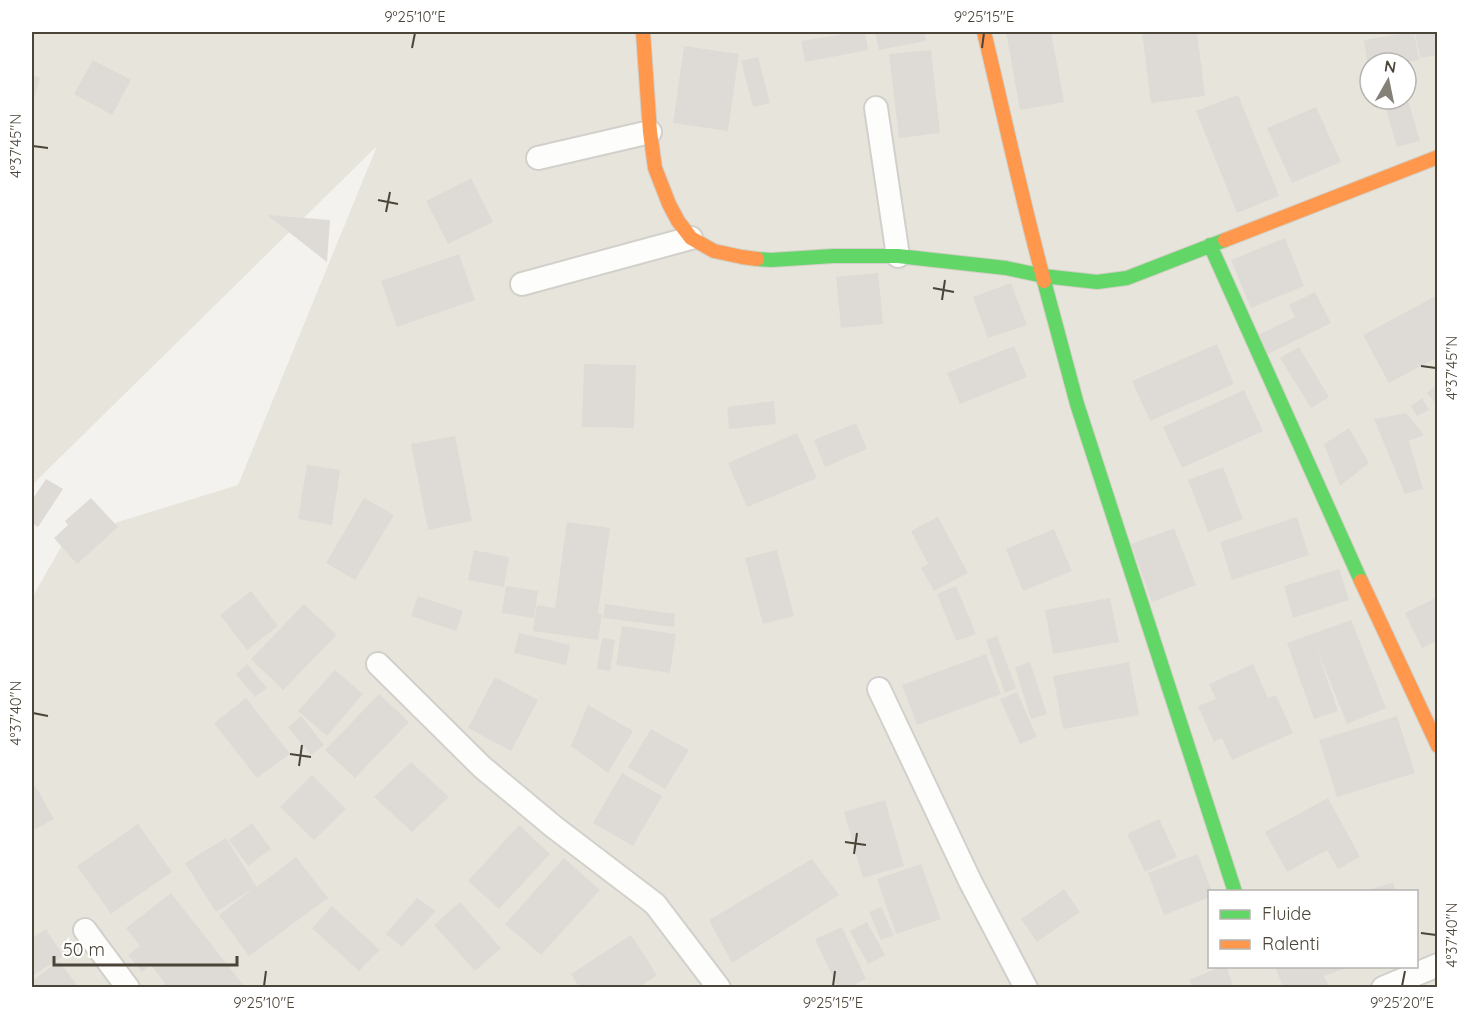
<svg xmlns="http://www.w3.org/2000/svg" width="1469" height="1019" font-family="Quicksand,sans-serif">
<rect width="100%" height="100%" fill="#f4f2ee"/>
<path fill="#e7e4dc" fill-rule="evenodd" d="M32,32H1437V987H32V598L66,538L238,485L377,146L32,485ZM1370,63H1406V99H1370ZM1210,892H1416V966H1210Z"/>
<path fill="#dedbd6" d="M857,32H865L868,50L805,62L801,41Z
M875,32H924L926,41L879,50Z
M1006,32H1051L1064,102L1020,110Z
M1142,32H1197L1205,96L1151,103Z
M1414,32L1419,60L1401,63H1370V68H1368L1364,40Z
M1415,32H1438V55L1420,58Z
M684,46L739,54L728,131L673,123Z
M931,50L940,133L899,138L889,54Z
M758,57L770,103L753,107L741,61Z
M93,60L131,80L112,115L74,94Z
M32,75L40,78L32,104Z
M1406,93L1420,141L1397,147L1383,99H1406Z
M1238,95L1279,196L1237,213L1196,111Z
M1316,107L1341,162L1292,183L1267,128Z
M471,178L493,222L448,244L426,201Z
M267,215L330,220L327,262Z
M1285,238L1304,286L1251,308L1231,260Z
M459,254L475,300L397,327L381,281Z
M878,273L883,324L841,328L836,277Z
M1011,283L1027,325L988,338L973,297Z
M1315,292L1331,323L1266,355L1256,336L1295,317L1289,305Z
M1436,296L1438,299V357L1389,383L1363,335Z
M1217,344L1234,384L1150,421L1132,381Z
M1014,346L1027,377L960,404L947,373Z
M1299,347L1329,397L1311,408L1280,358Z
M584,364L636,365L634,428L582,427Z
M1438,384V406L1427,393Z
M1244,390L1263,431L1182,468L1163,427Z
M1422,398L1429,410L1417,416L1411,406Z
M774,401L776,424L729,429L727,407Z
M1406,413L1424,435L1409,441L1423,489L1405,494L1374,419Z
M856,423L867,449L825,467L814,440Z
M1349,428L1369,463L1340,486L1324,444Z
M797,433L817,478L747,507L728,463Z
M455,436L472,521L428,530L411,444Z
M307,465L340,470L332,525L298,519Z
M1223,467L1243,519L1208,532L1188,480Z
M46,479L63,489L38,527L32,523V500Z
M91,498L118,527L77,564L54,538L68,525L65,521Z
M364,498L394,515L355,580L326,563Z
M938,517L968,573L934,591L921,568L928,564L911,531Z
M1297,517L1309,555L1232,580L1220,542Z
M567,522L610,528L598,613L602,614L598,640L533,631L537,605L555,608Z
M1174,528L1196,585L1152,602L1131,544Z
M1054,529L1072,571L1023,591L1006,549Z
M474,550L509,557L504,587L468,580Z
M777,550L794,616L763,624L745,558Z
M1339,569L1349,600L1293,618L1284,586Z
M506,586L538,591L534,618L502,613Z
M956,586L976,634L956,641L937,594Z
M251,591L278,626L247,650L220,615Z
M418,596L463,611L456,631L411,616Z
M1438,597V640L1422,648L1405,613Z
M1110,598L1119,642L1053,654L1045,610Z
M304,604L337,635L283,690L251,659Z
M605,604L675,614L674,627L603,618Z
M1351,620L1386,708L1347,724L1316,647L1338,711L1314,719L1287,643Z
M622,626L676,634L670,673L616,665Z
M519,633L570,645L566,665L514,653Z
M997,636L1016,688L1005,693L986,640Z
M602,638L615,640L610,671L597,669Z
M986,654L1001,694L917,725L902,685Z
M1030,662L1047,714L1031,719L1015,667Z
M1129,662L1139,715L1063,729L1053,676Z
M247,664L267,688L255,697L236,674Z
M1253,664L1268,698L1276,695L1293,733L1232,760L1222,738L1214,742L1198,706L1216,699L1209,684Z
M335,670L363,694L327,736L298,711Z
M495,677L538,700L511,751L468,728Z
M1017,692L1037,737L1020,744L1000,699Z
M379,694L409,722L355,778L325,750Z
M246,698L290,754L257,778L214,723Z
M588,705L633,731L608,773L571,746Z
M301,716L324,745L311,755L288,727Z
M1397,716L1415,773L1337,797L1319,740Z
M651,729L689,750L665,789L628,767Z
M411,762L449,797L412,832L374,797Z
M622,773L662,796L633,846L593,823Z
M312,775L346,809L314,840L280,807Z
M35,785L54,819L32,831V787Z
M1328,798L1360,857L1338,869L1327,850L1287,872L1265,832Z
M885,800L904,866L863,878L844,812Z
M1159,819L1177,857L1145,872L1127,834Z
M252,823L271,849L248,866L229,840Z
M138,824L172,872L111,914L77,866Z
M519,825L550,854L499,909L468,881Z
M226,838L257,887L296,857L328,898L249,956L219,915L254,888L216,912L185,863Z
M1198,854L1212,892H1210V897L1164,915L1148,873Z
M564,858L600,890L541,955L505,924Z
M812,859L839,895L732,963L709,920Z
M921,864L941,919L896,934L877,879Z
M1393,882L1396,892H1367L1366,891Z
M1064,889L1080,912L1037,942L1021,919Z
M171,893L244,986L243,988H160L165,983L151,965L142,972L128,955L140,946L126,928Z
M417,898L436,911L402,947L386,934Z
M460,902L501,948L475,971L434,925Z
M332,906L380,950L359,971L312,928Z
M881,907L894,935L881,940L869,912Z
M867,922L885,955L868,964L850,931Z
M842,927L866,979L848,988H838L815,939Z
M46,929L63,956L32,976V938Z
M631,935L657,975L638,988H580L571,974Z
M59,961L79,988H32V981Z
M1222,966H1226L1234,988H1193L1189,980Z
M1275,966H1349V967L1324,976L1330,988H1283Z"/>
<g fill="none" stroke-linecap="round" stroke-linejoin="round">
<g stroke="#d2d0cb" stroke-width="26">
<path id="street" d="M876,108L898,256
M538,158L650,132
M522,284L691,238
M378,664L482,767L554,827L655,904L719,988
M879,689L970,881L1026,988
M85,930L128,988
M1383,988L1438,965"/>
</g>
<g stroke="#d3cfc5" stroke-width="16">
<path id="fast" d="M1210,245L1361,581
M757,259L771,260L833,256H898L1006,268L1043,276L1097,282L1127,278L1225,240
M1044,281L1077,404L1235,892"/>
</g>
<g stroke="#d3cfc5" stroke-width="16">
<path id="slow" d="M643,32L650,132L655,168L669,204L678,221L691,238L714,251L742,257L757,259
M984,32C1004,115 1022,199 1044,281
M1225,240L1438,157
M1361,581L1438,746"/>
</g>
<use href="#street" stroke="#fdfdfc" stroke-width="22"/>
<use href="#fast" stroke="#63d668" stroke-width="14"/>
<use href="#slow" stroke="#ff974d" stroke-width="14"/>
</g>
<path fill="none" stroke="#4b4439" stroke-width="2" d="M412,48L415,33M982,48L984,33M33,146L48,148M378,200L398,204M386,212L390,192M933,288L954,292M942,300L945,280M1421,366L1436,368M33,713L48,716M290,754L311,757M299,766L302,745M845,842L866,845M854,854L857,833M1421,933L1436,935M264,986L266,971M833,986L835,971M1402,986L1405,971"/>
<rect width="1469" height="1019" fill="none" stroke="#ffffff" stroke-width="66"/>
<rect x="1208" y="890" width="210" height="78" fill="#ffffff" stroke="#b7b4b0" stroke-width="1.5"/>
<rect x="1220" y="910" width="30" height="9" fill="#63d668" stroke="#b7b4b0" stroke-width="1.5"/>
<text x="1262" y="920" font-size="18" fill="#4b4439">Fluide</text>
<rect x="1220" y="940" width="30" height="9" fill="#ff974d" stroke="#b7b4b0" stroke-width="1.5"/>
<text x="1262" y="950" font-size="18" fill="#4b4439">Ralenti</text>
<g transform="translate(1388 81) rotate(9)"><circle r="28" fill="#ffffff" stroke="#b7b4b0" stroke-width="1.5"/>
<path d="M0-4.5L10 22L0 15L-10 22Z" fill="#868178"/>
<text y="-9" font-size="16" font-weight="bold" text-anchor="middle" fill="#4b4439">N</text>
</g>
<path d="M54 956v9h183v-9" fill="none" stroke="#4b4439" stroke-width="3"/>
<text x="63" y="956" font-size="18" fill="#4b4439" stroke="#ffffff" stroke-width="4.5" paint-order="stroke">50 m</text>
<rect x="33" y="33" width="1403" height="953" fill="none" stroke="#4b4439" stroke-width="2"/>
<g font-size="15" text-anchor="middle" fill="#4b4439">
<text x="415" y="22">9°25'10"E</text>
<text x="984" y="22">9°25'15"E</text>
<text transform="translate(16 146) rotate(-90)" y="5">4°37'45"N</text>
<text transform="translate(1452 368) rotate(-90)" y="5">4°37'45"N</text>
<text transform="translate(16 713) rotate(-90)" y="5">4°37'40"N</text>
<text transform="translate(1452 935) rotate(-90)" y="5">4°37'40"N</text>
<text x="264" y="1008">9°25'10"E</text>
<text x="833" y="1008">9°25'15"E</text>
<text x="1402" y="1008">9°25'20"E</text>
</g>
</svg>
